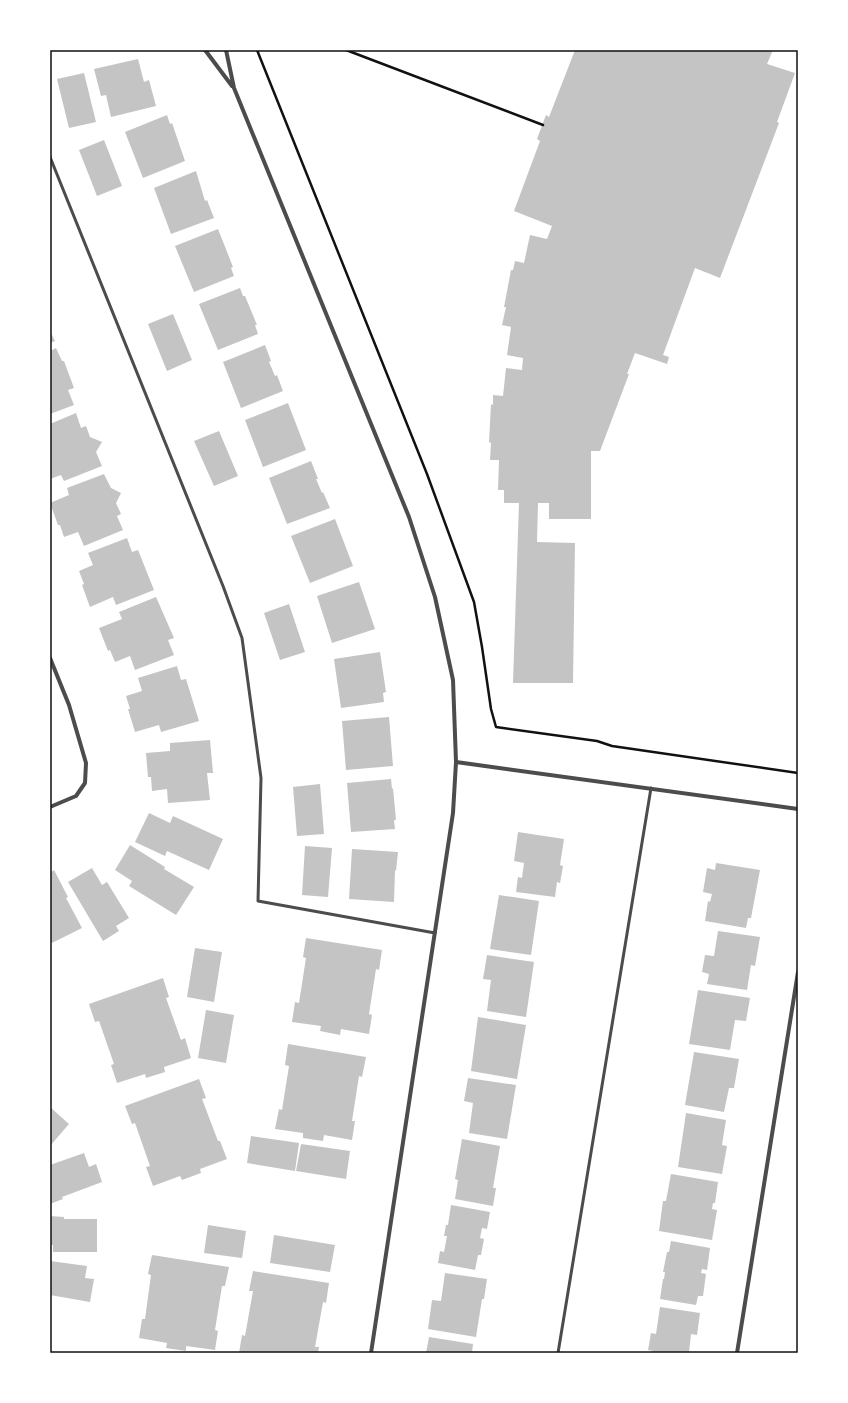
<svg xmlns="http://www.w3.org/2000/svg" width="848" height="1403" font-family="'Playfair Display',serif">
<rect width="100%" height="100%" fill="#fff"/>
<path fill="#c4c4c4" d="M575,50H773L767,64L795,73L777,122L779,123L720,278L695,268L663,355L669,357L667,364L635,353L627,374H629L600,451H591V519H549V503H538L537,542L575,543L573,683H513L519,503H504V490H498L499,460H490L491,443L489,442L491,404L493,405V395L503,396L506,368L522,370L523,358L507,355L511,327L502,325L506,307H504L511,270H513L515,261L524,263L530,235L547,239L552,226L514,211L540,141L537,139L546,115L549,117Z
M138,59L144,82L149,80L156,106L111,117L106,95L101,96L94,69Z
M84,73L96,122L69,128L57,79Z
M167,115L170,124L172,123L185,161L143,178L125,132Z
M104,140L122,186L97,196L79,150Z
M196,171L205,201L207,200L214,218L171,234L154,188Z
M218,229L233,267L231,268L234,276L194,292L175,246Z
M240,288L243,296H245L257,325H255L258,334L218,350L199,304Z
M173,314L192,360L167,371L148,324Z
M50,331L55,341L50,343Z
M265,345L271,361L269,362L275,376L277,375L283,391L241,408L223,362Z
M56,348L62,361H64L74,388L68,390L74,405L50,414V351Z
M288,403L306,450L263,467L245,420Z
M76,413L81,428L86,426L90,437L102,442L96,452L102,466L64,481L61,475L50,479V424Z
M219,431L238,476L214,486L194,441Z
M311,461L318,479H316L322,493L323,492L330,508L287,524L269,478Z
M104,474L111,488L121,493L116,503L121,514L117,516L123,530L84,546L78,532L64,537L60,525H58L50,503L69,495L67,488Z
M335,519L353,566L310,583L291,536Z
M127,538L132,552L138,550L154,590L116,605L113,597L90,607L82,585L84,584L79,571L93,565L88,553Z
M359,582L375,629L332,643L317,596Z
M156,597L174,638L168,640L174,655L135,670L130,656L115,662L110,650L108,651L99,628L122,619L119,612Z
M289,604L305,652L280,660L264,613Z
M380,652L386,692L383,693L384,702L341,708L334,659Z
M177,666L181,680L186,679L199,721L161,732L159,725L135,732L128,709H130L126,696L142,691L138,678Z
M389,717L393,766L346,770L342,721Z
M210,740L213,773H207L210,800L168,803L167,789L152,791L151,777H148L146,753L170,751V743Z
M391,779L392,789L393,788L396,820H394L395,829L351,832L347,783Z
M320,784L324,834L297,836L293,787Z
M149,813L170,823L173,816L223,839L209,870L167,851L165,856L135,842Z
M518,832L564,839L560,865L563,866L560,883L557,882L555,897L516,892L518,877L522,878L524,863L514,861Z
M130,845L165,867L164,869L194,887L176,915L129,886L132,881L115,870Z
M305,846L332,848L328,897L302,895Z
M352,849L398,852L396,871L395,870L394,902L349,899Z
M716,863L760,870L751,918H748L746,928L705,921L708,901L710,902L712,894L703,892L707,868L715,870Z
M92,868L102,885L107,882L129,918L116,926L119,931L103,941L68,882Z
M54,870L68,897L66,898L82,928L52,943L50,940V873Z
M499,895L539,901L531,955L490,949Z
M718,931L760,937L755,966L751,965L747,990L707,984L709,974L702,972L705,955L714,956Z
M306,938L382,950L379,970L376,969L369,1014L372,1015L369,1034L341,1029L340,1035L320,1031L321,1026L292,1022L295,1002L299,1003L306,958L303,957Z
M195,948L222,952L214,1002L187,997Z
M487,955L534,962L526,1017L487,1011L491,980L483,979Z
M163,978L169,997L166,998L181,1040L185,1038L191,1058L164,1067L165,1072L146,1078L145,1074L117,1083L111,1065L114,1064L99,1021L95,1022L89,1004Z
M698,990L750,998L746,1021L735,1020L730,1050L689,1044Z
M206,1010L234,1015L226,1063L198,1058Z
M478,1017L526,1025L517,1079L471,1071Z
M288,1044L366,1057L362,1077L359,1076L352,1121H355L352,1140L324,1135L323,1141L303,1138V1133L275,1129L279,1109L282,1110L289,1066L285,1065Z
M694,1052L739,1059L734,1088H729L724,1112L685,1105Z
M468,1078L516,1085L507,1139L469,1133L473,1103L464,1101Z
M199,1079L206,1098L202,1099L218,1141H220L227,1159L200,1169L201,1173L182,1180L180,1176L153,1186L146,1167L150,1166L135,1123L132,1124L125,1106Z
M50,1107L69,1124L50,1146Z
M686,1113L726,1120L722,1145L727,1146L722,1174L678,1167Z
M251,1136L299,1143L295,1171L247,1163Z
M462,1139L500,1146L493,1188H496L493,1206L455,1199L458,1180L455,1179Z
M301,1144L350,1151L346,1179L296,1171Z
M84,1153L89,1167L96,1164L102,1182L62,1197L63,1199L50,1204V1165Z
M671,1174L718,1182L715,1203H713L712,1209L717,1210L712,1240L659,1231L663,1201H666Z
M451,1205L490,1212L487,1229L482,1228L480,1238L484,1239L481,1255H478L475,1270L438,1263L440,1251L444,1252L447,1236H444L446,1225H448Z
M50,1216L64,1217V1219H97V1252H53V1245H50Z
M208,1225L246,1231L242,1258L204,1253Z
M274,1235L335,1245L330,1272L270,1263Z
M671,1241L710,1248L707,1270L702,1269L701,1273L706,1274L703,1296H698L696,1305L660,1299L663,1279H664L665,1272H663L667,1252H669Z
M152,1255L229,1267L225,1286H222L215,1330L218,1331L215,1350L186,1346V1351L166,1348L167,1343L139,1338L142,1319H145L151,1275L148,1274Z
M50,1261L87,1266L85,1278L94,1279L90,1302L50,1295Z
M253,1271L329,1283L326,1303L323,1302L315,1347H319L318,1353H239L242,1335L245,1336L253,1291H249Z
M445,1273L487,1279L484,1299H482L476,1337L428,1329L432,1300L441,1301Z
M660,1307L700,1313L697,1335L691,1334L689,1353H652L653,1351L648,1350L651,1333L656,1334Z
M429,1337L473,1344L472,1353H426Z"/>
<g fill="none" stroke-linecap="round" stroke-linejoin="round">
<path stroke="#111" stroke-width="2.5" d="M257,50L427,474L474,602L482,647L491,709L496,727L597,741L612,746L798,773
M346,50L543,125"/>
<path stroke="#4c4c4c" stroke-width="3" d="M50,157L223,586L242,638L261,778L258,901L435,933
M558,1353L651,788"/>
<path stroke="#4c4c4c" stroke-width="4" d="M205,50L232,86
M226,50L234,88L409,517L435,597L453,680L456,762L453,813L371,1353
M50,658L69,705L86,763L85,783L76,796L50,807
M456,762L798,809
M737,1353L798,972"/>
</g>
<rect width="848" height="1403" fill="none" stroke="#ffffff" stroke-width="102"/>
<rect x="51" y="51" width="746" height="1301" fill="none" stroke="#111" stroke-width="1.5"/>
</svg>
